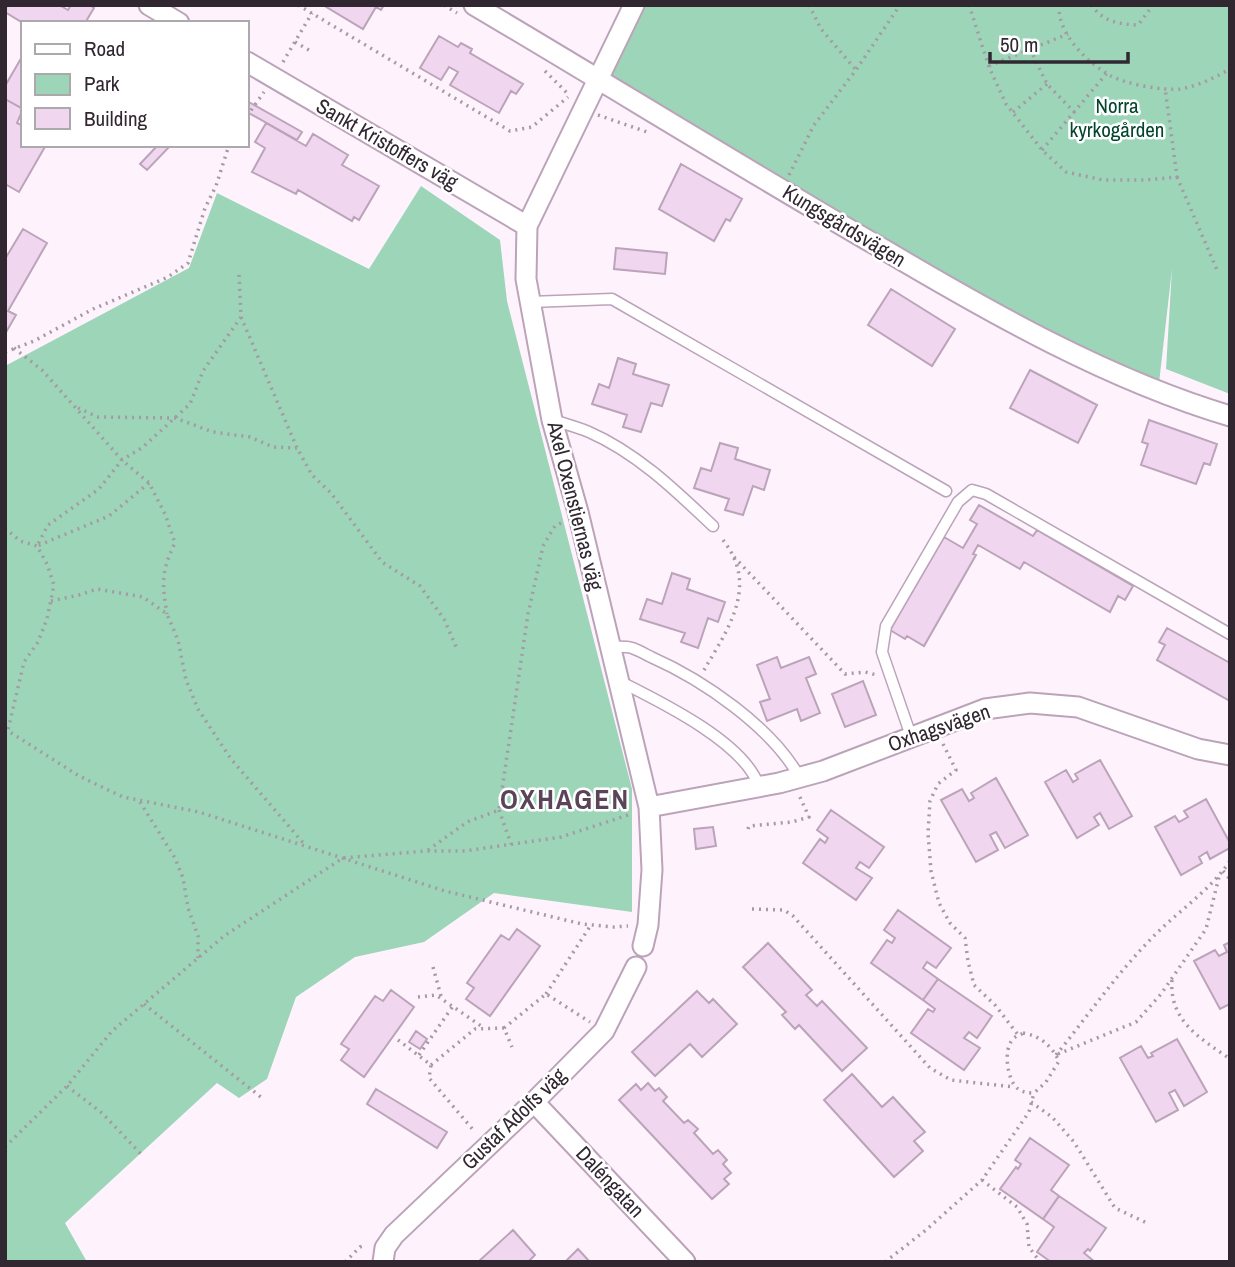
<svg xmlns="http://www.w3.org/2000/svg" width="1235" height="1267" font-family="'Archivo Narrow',sans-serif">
<rect width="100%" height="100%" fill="#fef3fd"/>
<path fill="#9cd5b8" d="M634,5H1230V394L1166,369L1172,269L1158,392L995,315L600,79Z
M421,186L500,240L507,301L632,789V912L494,893L424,942L355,957L296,997L267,1079L239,1098L217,1083L65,1223L87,1262H5V366L189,268L217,193L369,269Z"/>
<path fill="#f0d6ee" stroke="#bba3b9" stroke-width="2" d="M7,5H59L68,10L71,5H90L94,8L85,23H23L5,12Z
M323,5H384L381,10L376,7L363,29Z
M439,36L458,47L461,43L472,49L470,53L523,84L516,94L511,91L499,113L450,85L458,72L449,67L441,80L420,68Z
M23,55V109L5,99V86Z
M5,99L23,109L17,123L23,126V145H46L19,192L5,184Z
M247,101L302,132L297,140L247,112Z
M266,123L306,146L313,134L348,155L342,165L379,186L359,220L354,217L352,221L298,190L296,194L252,172L265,148L255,142Z
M158,145H171L147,170L140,164Z
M681,164L742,199L730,221L726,219L714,241L659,209Z
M23,229L47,243L8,311L16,315L5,334V259Z
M616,248L667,253L665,274L614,269Z
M891,289L955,329L932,366L868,325Z
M618,358L636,364L633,374L669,385L662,406L651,403L641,432L623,427L627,415L592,404L599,384L609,388Z
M1030,370L1097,405L1078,443L1010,408Z
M1149,420L1217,444L1210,465L1204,463L1196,484L1141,465L1148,444L1142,442Z
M720,443L738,448L735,459L770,470L764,490L753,486L743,515L725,510L729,499L694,488L701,468L711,471Z
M979,505L1033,536L1037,530L1133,586L1125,600L1118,596L1110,612L1024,562L1020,569L978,545L973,554L976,555L924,646L907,636L905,639L890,630L944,537L963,548L977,524L970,520Z
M672,573L690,579L687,589L725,602L718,622L708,618L698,648L681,642L685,633L640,619L647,599L662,604Z
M1167,628L1230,663V701L1157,660L1165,645L1159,642Z
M777,657L781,668L809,657L816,674L806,678L820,713L801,721L797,709L767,721L760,702L770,699L757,665Z
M863,681L876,715L845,727L832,694Z
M1100,760L1132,816L1109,829L1100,813L1094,817L1099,825L1077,838L1045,782L1066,770L1073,782L1078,779L1075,774Z
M996,778L1028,835L1005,848L996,832L990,835L998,850L976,862L941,800L962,789L969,801L974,798L971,793Z
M1206,799L1230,843V848L1210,859L1207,852L1199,857L1202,863L1181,875L1155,827L1175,816L1179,822L1188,817L1184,811Z
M831,810L884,847L869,868L860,862L856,868L872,878L856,900L803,863L820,839L825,843L828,838L817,830Z
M713,827L716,846L696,849L694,829Z
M898,910L951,948L936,968L927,962L923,968L938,979L923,1000L871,963L887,940L892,943L895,938L884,930Z
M517,929L540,946L490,1016L466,999L474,988L467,983L501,935L509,940Z
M1230,942V1004L1220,1009L1194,961L1215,950L1219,956L1227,952L1224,945Z
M768,943L812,990L806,995L817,1006L822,1001L867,1048L842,1071L799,1025L795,1029L782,1015L786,1012L743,967Z
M938,979L992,1016L977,1038L969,1032L964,1038L980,1048L964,1070L911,1033L928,1009L933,1012L935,1009L923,1000Z
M391,990L414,1007L364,1077L341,1060L349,1049L341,1044L375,996L383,1001Z
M697,991L709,1003L713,999L737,1024L702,1057L690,1044L655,1076L632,1052Z
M416,1031L427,1039L420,1049L409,1042Z
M1177,1039L1207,1092L1184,1106L1175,1090L1169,1093L1178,1110L1156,1122L1120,1058L1141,1046L1148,1058L1153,1056L1151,1053Z
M852,1074L882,1107L893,1097L925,1132L914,1141L923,1151L894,1177L824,1100Z
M648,1083L655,1091L659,1088L667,1097L663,1101L684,1123L688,1120L698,1129L694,1133L713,1154L718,1150L727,1160L723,1164L731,1173L724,1179L729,1184L712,1199L619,1100L636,1084L641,1090Z
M376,1089L447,1132L437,1148L367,1104Z
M1030,1138L1069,1165L1051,1190L1059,1196L1043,1219L1000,1189L1016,1167L1018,1169L1021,1164L1015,1160Z
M1059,1196L1106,1228L1090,1251L1088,1249L1084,1253L1095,1262H1051L1037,1252L1054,1227L1043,1219Z
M513,1230L535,1255L528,1262H478Z
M578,1249L590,1262H565Z"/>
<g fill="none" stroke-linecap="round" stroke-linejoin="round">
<g stroke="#bca3ba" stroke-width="13">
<path id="lane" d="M530,302L612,299L946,491
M553,420C565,424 577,427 589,432C637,453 676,491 713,526
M610,647C617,647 625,646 632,648C638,650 645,654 651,657C703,680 772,727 800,778
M619,681C659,701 746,743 759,787
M911,736L882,652L886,626L958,502L972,490L986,494L1230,634"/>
</g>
<g stroke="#bca3ba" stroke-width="23">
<path id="street" d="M149,5L179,23
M474,5C611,86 746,170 883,249C991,313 1109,380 1230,416
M634,5L527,226L526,279L552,420L578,512L649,807L652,870L648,925L643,946
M247,62L527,226
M649,807L779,783L823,771L985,709L1030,703L1078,707L1198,749L1230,755
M534,1102L685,1262
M383,1262L385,1248L394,1235L534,1102L604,1031L636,967"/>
</g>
<path stroke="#a49aa3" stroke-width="3.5" stroke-dasharray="2 5" stroke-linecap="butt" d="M298,5L510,131L532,127L568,97
M444,5L457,13
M809,5L821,29L856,70
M969,5L989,67L1006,104L1042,150L1066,172L1103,180H1145L1177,177L1165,88
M1059,5C1057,34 1088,63 1111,76C1126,84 1163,91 1180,89C1198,86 1214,78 1230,69
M1091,5C1104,22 1118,24 1138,25L1153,5
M295,42L309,50
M1030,49L1047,84L1075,113
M283,62L312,13
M989,66L1068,34
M545,71L569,95
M1013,112L1047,84
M598,115L647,132
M247,116L264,92
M1042,150L1107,73
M789,175L814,125L856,70L900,5
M1177,177L1217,270
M241,317L297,448L312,475L331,493L382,562L420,586L444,619L457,649
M14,348L42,370L122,460L149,483L165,514L175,543C161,571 162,584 167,614
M5,352L34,341L93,309L168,277L188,263L205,208L216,186L229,145
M78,408L98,417L175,418L213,432L250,437L273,447L297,448
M149,483L109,516L37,546L48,525L99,489L122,460L143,447L190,404L203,371L241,317L239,274
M5,528L20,541L37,546L47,564L54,585L47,619L38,642L24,662L8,730
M734,557L845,674L865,672L877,675
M51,601L79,595L97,589L143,597L167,614L178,640L186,680L198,709L231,759L305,845
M704,670C723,637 753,596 733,556C730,549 725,543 721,537
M5,729L79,776L123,797L199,812L445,891L582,924L614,927L628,926
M943,744L956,770L938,784L930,801L928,833L931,871L939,903L950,923L965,938L968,961L974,985L995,1005L1019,1036
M140,802L175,858L183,878L188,908L198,936V958
M499,810L511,844
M748,829L749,826L792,822L809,817L799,795
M428,850L467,822L499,810L528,614L543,546L555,526L561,523
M1223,871L1230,879
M752,909L784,910L793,916L930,1068L951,1080L1015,1087
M433,967L441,996
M1172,980C1169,1021 1200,1038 1230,1059
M546,994L591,925
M418,997L436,995L484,1028
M144,1004L262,1098
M504,1028L546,994L590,1022
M1023,1033C1040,1036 1051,1045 1059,1061L1046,1082L1034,1093C1027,1093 1022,1092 1017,1088C1007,1079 1003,1049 1013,1039C1016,1036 1020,1035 1023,1033Z
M398,1040L431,1065L429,1078L475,1132
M1058,1054L1136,1022L1161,994L1206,929L1219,877
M419,1055L453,1006
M1056,1055C1087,1017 1115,976 1149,941C1175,913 1208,893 1230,861
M431,1065L475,1029L504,1028L512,1047
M67,1086L102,1113L141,1154
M1031,1102L1052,1117L1074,1142L1115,1208L1147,1223
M5,1147L67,1086L112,1031L144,1004L224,936L343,858L426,851H465L561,837L631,814
M982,1180L1017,1207L1027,1224L1029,1247L1040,1262
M345,1262L360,1247L366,1245
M885,1262L926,1230L982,1180L1029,1112L1034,1093"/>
<use href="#lane" stroke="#fff" stroke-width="10"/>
<use href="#street" stroke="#fff" stroke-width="19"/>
</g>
<g text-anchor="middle" stroke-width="5" stroke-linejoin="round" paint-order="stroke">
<g font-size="21" fill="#03452d" stroke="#fff">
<text x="1117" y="113">Norra<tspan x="1117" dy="24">kyrkogården</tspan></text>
</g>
<g font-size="21" fill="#302730" stroke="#fff">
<text transform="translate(387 144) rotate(30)" y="7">Sankt Kristoffers väg</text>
<text transform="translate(844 226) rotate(31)" y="7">Kungsgårdsvägen</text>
<text transform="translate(575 506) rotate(76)" y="7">Axel Oxenstiernas väg</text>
<text transform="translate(939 728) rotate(-19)" y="7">Oxhagsvägen</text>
<text transform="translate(514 1119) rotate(-44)" y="7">Gustaf Adolfs väg</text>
<text transform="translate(610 1182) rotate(47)" y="7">Daléngatan</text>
</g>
<g font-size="28" font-weight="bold" letter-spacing="2" fill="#5a4458" stroke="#fff">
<text x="565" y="809">OXHAGEN</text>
</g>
</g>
<rect width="1235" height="1267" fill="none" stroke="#302730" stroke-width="14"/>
<rect x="21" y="21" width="228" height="126" fill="#ffffff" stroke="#aca9ac" stroke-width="2"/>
<rect x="35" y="44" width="35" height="10" fill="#ffffff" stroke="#aca9ac" stroke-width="2"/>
<text x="84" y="56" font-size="21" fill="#302730">Road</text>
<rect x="35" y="74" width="35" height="21" fill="#9cd5b8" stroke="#aca9ac" stroke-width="2"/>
<text x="84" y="91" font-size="21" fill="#302730">Park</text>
<rect x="35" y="108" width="35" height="21" fill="#f0d6ee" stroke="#aca9ac" stroke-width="2"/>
<text x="84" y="126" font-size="21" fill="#302730">Building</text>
<path d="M990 52v10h138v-10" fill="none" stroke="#302730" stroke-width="3.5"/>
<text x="1000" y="52" font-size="21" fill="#302730" stroke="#ffffff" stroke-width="5" paint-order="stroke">50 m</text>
</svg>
